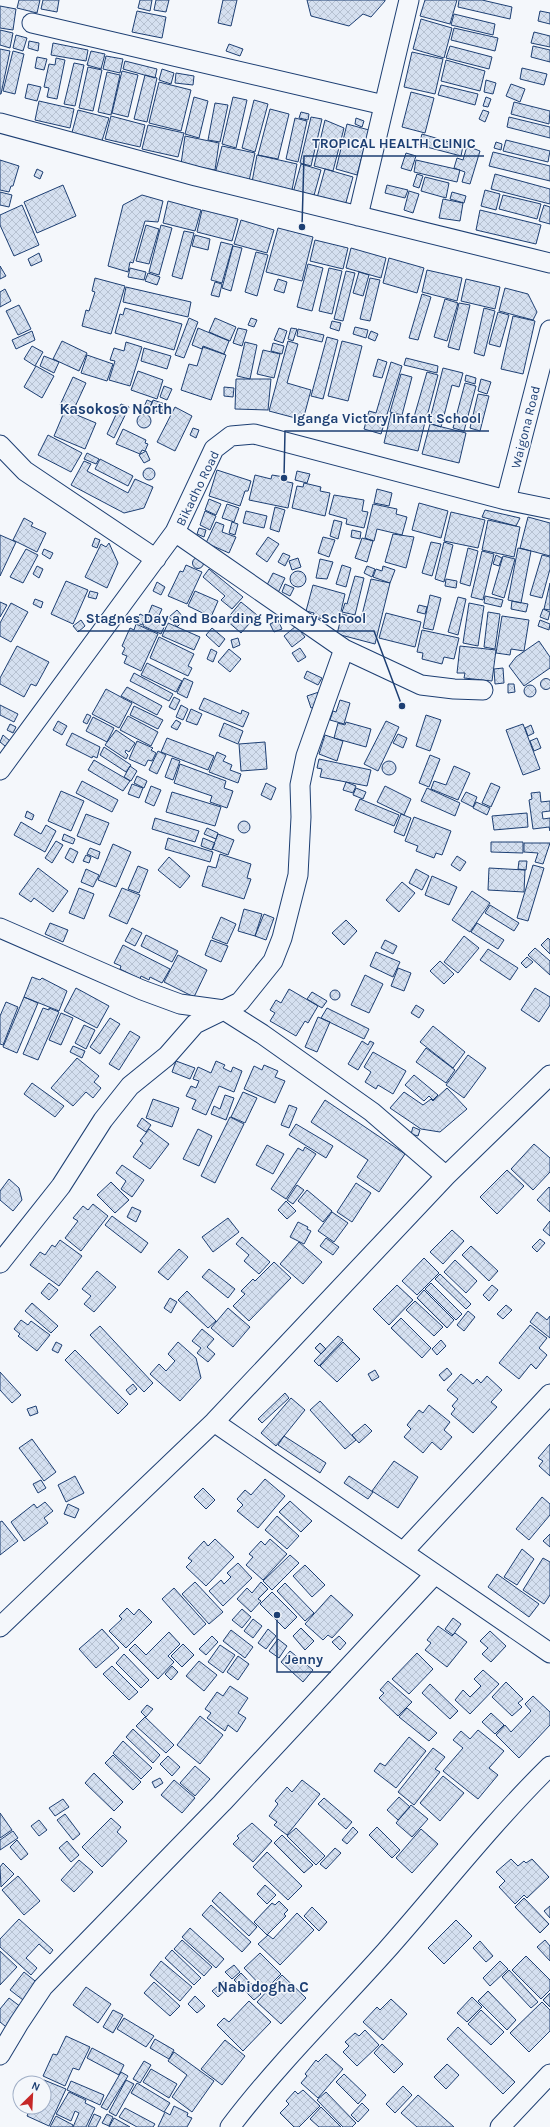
<svg xmlns="http://www.w3.org/2000/svg" width="550" height="2127" font-family="Karla,sans-serif">
<defs>
<pattern id="building-cross-hatch" width="8" height="8" patternUnits="userSpaceOnUse"><rect width="8" height="8" fill="#d5e0f0"/><path d="M0 0l8 8M0 8l8-8" fill="none" stroke="#b6c1d1"/></pattern>
</defs>
<rect width="100%" height="100%" fill="#f4f7fb"/>
<path fill="url(#building-cross-hatch)" stroke="#1d3f73" d="M19,0H40L37,13L17,8Z
M43,0H59L57,12L41,9Z
M140,0H152L150,11L138,8Z
M156,0H169L166,12L154,10Z
M223,0H237L231,26L218,23Z
M307,0H385V1L371,17L363,14L349,26L311,16Z
M425,0H457L450,24L420,16Z
M459,0H482L512,7L510,19L458,7Z
M0,6L16,9L13,30L0,28Z
M137,11L166,17L162,38L132,32Z
M540,11L550,13V24L538,21Z
M454,14L495,24L493,35L451,25Z
M421,19L452,28L444,58L413,49Z
M454,28L498,38L495,51L451,40Z
M0,30L13,33L10,48L0,45Z
M534,32L550,36V47L531,43Z
M16,35L27,38L23,51L13,48Z
M29,41L39,43L38,51L28,48Z
M53,43L88,50L86,61L51,55Z
M229,44L243,49L240,56L226,51Z
M450,46L492,57L489,69L446,58Z
M533,46L550,50V62L531,57Z
M0,49L10,51L1,94H0Z
M13,51L24,54L15,94L3,91Z
M91,51L105,54L101,69L87,65Z
M412,52L443,59L435,94L404,87Z
M106,56L123,59L120,73L103,69Z
M37,57L47,59L44,70L35,68Z
M56,58L65,60L57,99L47,97L49,88L44,87L49,64L55,65Z
M446,60L485,71L480,91L441,81Z
M125,61L157,69L155,78L123,69Z
M74,63L84,65L75,106L64,104Z
M88,67L102,70L93,111L79,108Z
M522,68L547,74L544,85L520,79Z
M162,69L174,73L171,84L159,80Z
M122,71L138,75L128,117L112,113Z
M107,72L120,75L111,115L98,112Z
M176,73L194,76L193,85L175,83Z
M145,75L157,78L147,122L134,119Z
M486,80L496,83L493,94L484,92Z
M159,82L191,90L181,131L149,123Z
M28,84L41,87L37,101L25,98Z
M511,84L525,89L520,102L506,96Z
M441,85L478,94L475,105L438,95Z
M411,92L434,98L425,133L402,127Z
M194,97L208,101L199,138L185,134Z
M233,97L247,100L236,148L222,144Z
M486,97L491,99L488,107L483,106Z
M254,100L268,104L255,152L242,148Z
M39,101L74,109L70,128L35,120Z
M514,102L550,111L549,124L511,114Z
M215,103L228,105L220,142L208,140Z
M270,109L289,114L278,159L258,155Z
M78,110L109,118L101,144L71,136Z
M483,110L489,112L485,122L479,119Z
M301,112L309,114L308,120L299,118Z
M111,116L145,125L140,147L105,139Z
M311,117L322,119L311,166L300,163Z
M509,117L550,127V138L507,127Z
M295,118L307,121L298,162L286,159Z
M356,118L364,121L362,127L355,124Z
M325,120L344,128L333,171L314,166Z
M347,124L369,130L357,175L336,169Z
M148,125L184,133L178,157L142,149Z
M422,134L463,146L461,156L419,145Z
M185,136L219,143L215,170L181,164Z
M506,140L550,151L548,162L503,151Z
M496,142L502,144L501,150L494,148Z
M222,146L255,153L249,181L215,174Z
M467,146L480,151L470,184L462,182L465,172L454,168L457,158L463,160Z
M493,152L550,166V181L489,166Z
M406,153L416,156L411,171L401,168Z
M257,155L297,164L292,190L252,182Z
M0,160L19,166L13,186H11L9,192L0,190Z
M416,160L460,170L457,182L414,172Z
M301,164L321,170L313,199L293,193Z
M37,169L43,172L40,179L34,176Z
M325,169L353,177L345,206L317,198Z
M417,174L423,176L419,188L413,186Z
M495,174L550,189V204L491,189Z
M425,177L449,183L446,198L421,191Z
M63,185L76,216L37,233L24,202Z
M387,185L408,190L405,198L385,193Z
M485,190L500,194L496,210L481,206Z
M409,191L419,194L413,213L404,210Z
M0,192L12,195L9,207L0,205Z
M452,192L466,196L464,203L450,199Z
M142,195L163,201L158,222L145,221L133,263L130,262L128,272L108,266L123,205Z
M503,195L541,204L537,219L499,209Z
M443,199L463,203L460,221L439,218Z
M168,201L201,210L195,231L163,223Z
M22,205L39,245L14,256L0,225V215Z
M544,205L550,207V224L539,221Z
M202,210L238,219L232,241L197,232Z
M480,210L541,225L536,244L476,230Z
M241,220L274,230L267,253L234,244Z
M146,225L159,229L149,264L136,261Z
M161,225L172,228L159,275L149,272Z
M278,228L313,237L302,281L266,272Z
M184,231L194,233L182,279L172,276Z
M195,235L210,239L208,250L192,246Z
M315,240L348,248L343,269L310,261Z
M221,242L233,245L222,283L211,280Z
M233,246L242,248L231,291L222,288Z
M351,248L386,258L381,278L346,268Z
M256,252L268,255L257,296L245,292Z
M39,253L42,261L31,266L28,259Z
M389,258L424,268L417,293L383,283Z
M308,264L323,268L312,311L297,307Z
M0,266L6,276L0,279Z
M130,268L146,272L144,280L128,277Z
M329,268L342,271L332,314L319,311Z
M427,270L462,278L457,301L422,292Z
M346,271L355,273L343,321L334,319Z
M359,272L369,275L363,296L353,293Z
M148,273L160,277L157,285L145,281Z
M95,278L125,286L111,334L82,326L86,310L89,311L95,292L92,291Z
M370,278L380,280L370,321L360,319Z
M278,279L287,282L284,293L274,290Z
M466,279L500,287L495,309L461,301Z
M215,282L222,284L219,297L211,295Z
M126,287L191,302L188,317L123,302Z
M505,288L528,294L537,312L533,320L499,311Z
M5,289L11,301L0,307V292Z
M422,294L431,297L418,340L409,338Z
M445,299L458,303L447,341L434,337Z
M459,303L470,305L459,350L448,347Z
M19,305L31,329L18,335L6,311Z
M125,308L182,324L174,350L115,333L120,314L123,315Z
M484,308L495,311L484,356L474,353Z
M498,312L509,315L500,347L489,344Z
M513,316L535,321L523,374L501,369Z
M189,318L198,322L184,358L175,355Z
M215,318L236,327L230,341L209,332Z
M251,318L257,320L254,327L248,325Z
M332,321L341,323L339,331L330,328Z
M355,327L368,330L366,338L353,334Z
M198,328L229,341L224,354L203,346L202,349L192,345Z
M238,328L247,330L242,346L233,343Z
M279,328L287,331L283,343L274,340Z
M291,328L297,329L293,341L288,339Z
M298,329L324,335L322,342L297,336Z
M32,331L35,340L16,349L12,340Z
M371,331L378,334L375,341L368,338Z
M327,337L338,340L323,399L311,396Z
M62,341L87,353L79,371L53,359Z
M288,341L298,344L287,383L311,390L303,420L269,411Z
M342,341L362,346L348,401L328,396Z
M126,342L142,347L130,386L109,380L115,361L110,360L114,348L124,351Z
M245,342L257,345L250,379L237,376Z
M273,343L284,346L282,354L271,351Z
M32,346L43,352L35,366L24,359Z
M203,347L226,355L211,400L181,390L189,364L197,366Z
M144,348L171,356L167,369L141,361Z
M263,350L280,354L274,378L257,374Z
M87,355L113,364L107,381L81,373Z
M44,356L59,362L54,373L40,366Z
M406,358L438,366L437,373L404,365Z
M378,359L387,362L382,378L373,376Z
M391,362L402,366L381,434L364,429L369,411L376,413Z
M36,366L54,376L42,398L24,387Z
M443,368L463,373L459,387L452,385L441,427L429,423Z
M138,371L163,380L157,399L131,390Z
M427,372L438,375L426,420L414,417Z
M401,374L412,377L402,415L390,412Z
M466,375L476,378L475,384L465,381Z
M73,377L86,383L73,411L60,405Z
M236,379H271L268,410L235,409Z
M481,379L491,382L487,394L478,391Z
M465,383L476,386L464,431L453,428Z
M164,386L172,389L167,400L160,397Z
M224,387L234,388L233,397L224,396Z
M478,394L489,396L480,431L470,428Z
M147,400L152,402L149,409L144,407Z
M153,400L165,404L162,413L150,409Z
M121,404L129,407L114,438L107,434Z
M175,407L192,416L175,451L157,442Z
M65,410L96,423L85,449L54,436Z
M391,413L425,422L418,451L384,443Z
M137 421a7 7 0 1 1 14 0a7 7 0 1 1-14 0Z
M430,424L466,433L459,463L422,454Z
M193,428L199,430L196,438L190,435Z
M123,429L146,440L145,443L148,444L145,451L142,450L140,454L116,444Z
M48,435L82,453L71,472L38,455Z
M146,451L150,460L144,463L139,455Z
M87,453L99,459L96,464L84,459Z
M100,459L133,476L128,486L95,469Z
M84,461L91,464L87,471L128,493L135,479L153,487L144,508L124,513L71,485Z
M143 474a6 6 0 1 1 12 0a6 6 0 1 1-12 0Z
M217,470L251,481L248,491H245L240,506L209,496Z
M297,471L310,474L307,483L295,480Z
M255,475L271,479L272,475L284,477L283,481L293,483L288,508L249,500Z
M304,483L321,487L320,491L330,493L325,516L292,508L297,486L303,487Z
M377,489L392,493L389,506L374,503Z
M334,495L364,500L362,511L368,512L364,528L346,524L347,519L329,514Z
M209,499L221,504L216,515L205,510Z
M419,503L448,511L441,538L412,530Z
M227,504L239,508L234,522L222,518Z
M373,504L397,509L396,514L407,517L402,535L377,529L374,541L365,538Z
M275,507L285,510L279,532L270,529Z
M485,510L520,518L516,526L482,517Z
M205,511L216,516L210,530L200,525Z
M246,511L267,516L264,528L243,523Z
M451,512L485,520L478,548L444,541Z
M528,517L550,523V556L520,548Z
M24,518L33,523L31,526L46,533L37,552L13,540Z
M334,520L342,522L338,539L330,536Z
M488,520L520,527L514,557L482,550Z
M216,522L224,525L222,532L236,537L229,553L206,543Z
M232,522L238,524L235,535L229,533Z
M199,528L206,530L204,537L197,534Z
M352,530L361,532L360,539L351,537Z
M393,534L414,537L406,568L385,562Z
M0,535L16,542L0,576Z
M268,537L279,544L267,562L256,554Z
M323,537L335,540L329,557L318,553Z
M95,538L100,540L97,548L92,546Z
M362,538L373,541L367,562L355,558Z
M431,542L441,544L432,576L422,573Z
M444,542L453,545L444,582L435,579Z
M109,543L118,563L107,588L85,577L101,544L106,547Z
M468,548L478,551L470,586L460,583Z
M518,548L531,551L521,603L508,600Z
M26,549L38,555L23,583L10,577Z
M44,549L53,553L50,559L42,554Z
M482,551L494,554L483,600L471,597Z
M283,553L290,556L285,566L278,562Z
M496,555L502,558L499,566L493,564Z
M542,555L550,557V569L542,598L530,595Z
M503,556L515,559L504,598L492,594Z
M192.5 563a5.5 5.5 0 1 1 11 0a5.5 5.5 0 1 1-11 0Z
M298,558L301,567L292,570L289,561Z
M320,559L333,562L327,579L316,578Z
M186,565L202,572L187,604L168,596L180,571L183,572Z
M342,565L351,568L346,587L336,584Z
M37,566L43,569L39,578L33,574Z
M367,566L375,569L372,577L364,573Z
M383,566L395,570L390,583L373,577L376,569L382,571Z
M209,569L243,597L232,609L221,600L225,596L203,577Z
M290 579a8 8 0 1 1 16 0a8 8 0 1 1-16 0Z
M273,573L285,578L278,593L266,587Z
M355,576L364,578L355,615L342,612L345,603L347,604Z
M371,579L390,583L375,644L337,634L342,614L361,619Z
M446,579L457,581L456,588L445,586Z
M66,581L88,590L73,624L51,614Z
M157,582L165,587L161,595L153,591Z
M550,583V610L544,609Z
M285,584L294,588L290,596L282,592Z
M313,585L345,594L339,620L333,618L332,622L313,616L314,613L306,611Z
M90,591L98,593L96,599L88,597Z
M195,591L218,601L211,617L188,606Z
M430,595L441,598L433,630L423,628Z
M485,596L503,600L501,607L484,603Z
M458,597L466,599L458,635L448,632Z
M35,599L43,602L41,608L33,604Z
M512,601L528,604L526,612L511,609Z
M0,602L7,605L0,617Z
M241,602L257,615L241,633L226,620Z
M11,603L28,612L11,642L0,636V623Z
M469,603L484,606L478,646L463,643Z
M152,605L162,609L157,620L148,615Z
M419,605L427,607L425,614L417,612Z
M543,609L550,612L548,620L540,617Z
M177,610L185,619L177,627L169,617Z
M488,612L500,614L495,649L484,647Z
M386,613L421,622L415,647L379,638Z
M140,614L146,617L142,625L136,622Z
M502,616L529,620L524,651L511,649L510,655L496,653Z
M147,617L165,625L161,634L143,626Z
M81,620L85,626L78,632L73,626Z
M278,620L282,629L274,632L270,624Z
M540,620L550,624L549,630L538,626Z
M168,623L200,637L194,650L162,636Z
M136,624L158,634L141,671L124,663L127,656L122,654L125,648L122,646L130,628L134,630Z
M296,626L305,637L292,647L284,636Z
M212,628L225,639L219,647L206,635Z
M422,630L459,638L454,659L444,657L442,664L422,659L423,653L417,652Z
M159,637L194,654L188,666L192,668L188,676L150,658Z
M238,638L240,645L233,648L231,640Z
M539,641L550,657V668L524,686L509,666L516,657Z
M17,646L49,662L36,686L31,684L24,697L0,684V678Z
M460,646L496,650L492,681L464,678L465,673H457Z
M300,648L306,657L298,662L292,653Z
M211,649L217,652L213,662L207,659Z
M229,649L241,659L230,672L218,662Z
M147,663L182,681L176,692L141,675Z
M503,668L504,683L495,684L494,669Z
M307,671L322,678L318,685L304,678Z
M134,673L173,694L169,701L130,681Z
M184,678L193,682L187,698L177,693Z
M540.5 684a5.5 5.5 0 1 1 11 0a5.5 5.5 0 1 1-11 0Z
M508,684H514L515,692L508,693Z
M524 691a6 6 0 1 1 12 0a6 6 0 1 1-12 0Z
M127,687L162,706L157,715L121,696Z
M106,689L132,703L119,728L92,714Z
M319,692L323,704L311,708L307,696Z
M174,697L180,700L175,710L169,707Z
M204,698L241,714L242,710L249,713L243,727L199,709Z
M340,700L350,703L344,724L330,720L333,711L336,712Z
M0,705L18,714L14,722L0,715Z
M181,705L188,709L183,720L176,717Z
M134,706L163,720L158,729L130,715Z
M191,709L202,714L197,725L186,721Z
M87,714L91,716L87,724L83,722Z
M426,715L441,720L430,751L416,746Z
M128,716L158,732L151,746L120,730Z
M93,717L114,728L107,742L86,731Z
M176,720L181,723L177,730L171,727Z
M58,721L67,726L62,735L53,730Z
M386,721L399,727L378,771L364,764Z
M346,722L371,729L366,747L334,738L338,723L345,725Z
M224,723L243,731L238,744L219,736Z
M10,724L16,727L13,733L7,730Z
M523,724L540,769L523,775L506,730Z
M531,725L534,733L528,736L525,728Z
M116,730L135,743L129,752L126,750L125,752L128,755L126,759L105,745Z
M72,733L100,747L97,758L93,756L92,758L66,745Z
M398,734L407,738L403,748L393,743Z
M3,735L10,741L5,746L0,742Z
M325,735L343,741L337,761L319,754Z
M167,738L214,756L208,770L161,752Z
M537,738L541,748L534,751L530,741Z
M137,741L153,748L151,750L156,753L152,761L148,760L145,766L129,759Z
M265,742L267,769L241,771L239,744Z
M104,747L131,765L126,772L100,755Z
M158,751L166,755L157,774L149,770Z
M217,752L226,756L223,761L232,765L230,770L241,774L238,783L209,772Z
M430,755L440,759L429,787L419,783Z
M172,758L180,761L173,780L165,777Z
M319,759L371,770L367,786L320,777L322,769L317,768Z
M94,760L130,781L123,791L88,770Z
M382 768a7 7 0 1 1 14 0a7 7 0 1 1-14 0Z
M180,764L226,781L224,788L233,791L227,808L210,802L212,796L174,783Z
M130,766L137,771L131,781L124,777Z
M454,766L470,773L458,800L431,789L434,781L446,785Z
M137,776L147,781L144,788L134,783Z
M82,781L118,800L112,812L76,793Z
M346,782L356,786L353,793L343,790Z
M266,783L276,788L271,800L261,795Z
M491,783L500,787L491,807L482,803Z
M132,784L143,788L139,798L128,794Z
M151,786L161,790L154,806L145,802Z
M385,786L411,799L404,815L377,802Z
M356,788L366,792L363,799L353,795Z
M427,788L460,803L455,816L421,801Z
M61,791L84,801L71,831L48,821Z
M172,792L221,807L215,826L166,812Z
M466,792L477,797L473,807L461,801Z
M540,792L541,802L550,801V811L542,812L543,819L550,818V831L549,827L533,829L529,800L532,799L531,793Z
M360,799L399,815L394,826L355,810Z
M476,802L490,808L487,815L473,808Z
M27,811L34,815L32,820L25,817Z
M527,813L528,827L494,830L492,816Z
M86,814L109,823L100,845L77,836Z
M401,814L411,818L404,836L394,832Z
M414,817L451,831L442,855L436,853L434,858L416,851L418,846L405,841Z
M155,818L199,831L195,842L152,829Z
M238 827a6 6 0 1 1 12 0a6 6 0 1 1-12 0Z
M21,822L41,834L46,825L56,831L45,852L14,835Z
M207,828L218,833L216,839L204,834Z
M64,834L75,839L73,844L62,840Z
M218,834L234,840L228,855L212,849Z
M168,838L213,852L210,862L165,849Z
M203,838L215,843L212,850L201,846Z
M56,841L63,845L52,863L45,858Z
M491,842H523V853L491,852Z
M524,843H550L543,864L535,862L538,853L524,852Z
M113,844L131,852L116,887L98,880Z
M70,848L78,852L73,863L65,858Z
M90,848L100,852L98,859L87,854Z
M220,854L251,864L247,878L251,879L244,899L202,886L208,866L216,868Z
M86,855L91,857L89,863L83,861Z
M457,856L466,862L460,871L451,865Z
M169,857L190,876L180,888L158,870Z
M519,861H527L526,870L518,869Z
M533,865L544,868L528,921L517,918Z
M138,866L148,870L139,893L128,889Z
M38,868L68,891L53,912L34,898L31,902L19,894Z
M489,868L525,870L524,892L488,890Z
M86,869L99,875L93,887L81,882Z
M416,869L429,876L422,890L409,883Z
M432,876L457,887L449,905L425,895Z
M402,882L415,893L399,912L386,900Z
M79,888L94,894L84,919L69,913Z
M122,888L140,895L127,924L109,916Z
M472,891L490,903L470,932L452,920Z
M490,905L519,923L514,931L485,913Z
M244,909L262,914L255,936L238,931Z
M264,914L274,918L266,940L255,936Z
M221,917L236,924L227,944L212,938Z
M346,920L357,931L344,945L332,933Z
M50,923L68,930L63,942L45,934Z
M477,923L504,940L498,949L471,932Z
M132,928L142,933L135,946L125,941Z
M146,935L178,951L172,962L141,946Z
M464,936L479,948L458,973L444,962Z
M548,938L550,940V954L541,945Z
M211,940L228,946L221,962L205,955Z
M385,940L397,946L393,954L381,948Z
M123,945L170,969L162,983L150,977L149,980L141,976L140,979L120,969L121,966L114,963Z
M535,948L550,961V975L528,955Z
M488,949L518,968L510,980L480,960Z
M376,952L400,962L393,977L370,966Z
M178,955L207,970L194,997L164,982Z
M527,957L533,962L526,968L521,963Z
M440,961L454,974L444,984L430,971Z
M398,968L411,973L404,991L391,986Z
M365,975L383,984L369,1013L351,1005Z
M32,977L40,980L42,978L67,991L59,1011L24,997Z
M76,988L109,1006L97,1028L64,1011Z
M535,988L550,997V1005L539,1022L521,1010Z
M289,989L318,1006L308,1023L305,1021L296,1036L270,1021L275,1013L270,1010L276,1000L281,1003Z
M330 995a5 5 0 1 1 10 0a5 5 0 1 1-10 0Z
M312,992L327,1001L322,1008L307,999Z
M24,997L38,1003L17,1053L3,1047Z
M6,1002L18,1007L3,1045L0,1044V1016Z
M416,1005L424,1010L419,1018L411,1013Z
M43,1008L49,1010V1008L59,1012L38,1060L23,1054Z
M327,1008L369,1029L364,1039L321,1018Z
M61,1013L73,1018L61,1045L49,1040Z
M318,1017L330,1022L317,1052L305,1047Z
M110,1018L120,1024L100,1054L90,1047Z
M84,1025L95,1030L86,1049L75,1043Z
M433,1026L465,1052L453,1068L420,1042Z
M130,1031L140,1037L119,1070L109,1064Z
M362,1041L368,1045L370,1041L374,1043L358,1070L348,1064Z
M73,1046L85,1051L82,1058L70,1052Z
M426,1048L455,1070L446,1083L416,1062Z
M373,1052L406,1071L393,1094L378,1085L376,1089L365,1082L371,1072L364,1067Z
M468,1055L486,1068L464,1098L446,1085Z
M77,1058L99,1076L94,1082L101,1088L93,1098L86,1092L73,1106L51,1088Z
M176,1061L195,1068L190,1079L172,1072Z
M216,1061L225,1065L223,1068L231,1072L233,1067L242,1071L234,1092L219,1086L206,1115L192,1109L196,1100L186,1096L191,1086L196,1088L199,1081L193,1079L198,1067L211,1073Z
M264,1065L278,1071L275,1077L285,1081L275,1103L244,1089L254,1066L262,1070Z
M414,1075L438,1095L433,1100L429,1096L424,1101L405,1085Z
M32,1083L64,1106L55,1117L24,1094Z
M447,1088L467,1109L440,1132L421,1129L390,1108L404,1092L423,1105L431,1099L433,1101Z
M243,1092L257,1098L245,1123L231,1117Z
M225,1095L234,1098L226,1120L211,1114L214,1106L220,1109Z
M153,1099L179,1108L172,1127L146,1118Z
M325,1100L405,1154L379,1192L357,1177L368,1160L311,1122Z
M289,1105L297,1108L289,1128L281,1125Z
M230,1117L244,1124L215,1183L201,1176Z
M142,1118L151,1125L146,1132L137,1126Z
M296,1124L333,1146L326,1158L289,1135Z
M413,1127L420,1130L418,1136L411,1134Z
M149,1129L169,1144L150,1169L133,1157L143,1143L140,1141Z
M198,1129L212,1136L199,1166L183,1159Z
M534,1144L550,1158V1172L533,1190L511,1169Z
M267,1145L284,1154L273,1174L256,1165Z
M305,1147L316,1154L286,1199L271,1189L298,1148L303,1151Z
M122,1165L144,1180L132,1197L121,1189L126,1181L116,1173Z
M507,1170L524,1186L497,1214L480,1197Z
M9,1179L19,1188L22,1200L13,1211L0,1200V1191Z
M111,1182L129,1200L115,1213L97,1195Z
M356,1183L371,1193L352,1222L337,1212Z
M297,1185L304,1190L293,1204L287,1200Z
M549,1187L550,1188V1212L537,1200Z
M307,1190L332,1211L323,1222L298,1201Z
M286,1201L296,1211L287,1219L278,1210Z
M93,1204L108,1216L81,1251L65,1238L78,1221L73,1218L83,1206L88,1210Z
M132,1207L141,1211L136,1222L127,1217Z
M332,1212L348,1223L334,1242L318,1231Z
M112,1216L148,1243L141,1253L105,1225Z
M228,1218L239,1232L213,1252L202,1237Z
M550,1221V1236L543,1230Z
M298,1222L308,1227L307,1229L311,1231L304,1244L290,1237Z
M452,1230L464,1241L443,1264L430,1252Z
M242,1237L270,1262L259,1274L244,1261L249,1255L236,1244Z
M326,1238L339,1247L333,1255L320,1246Z
M540,1239L545,1243L537,1252L532,1247Z
M60,1240L82,1256L59,1286L30,1265L40,1252L45,1255L52,1245L55,1247Z
M299,1242L322,1262L303,1284L280,1264Z
M471,1246L498,1271L489,1281L462,1255Z
M179,1249L188,1257L168,1280L158,1272Z
M424,1258L439,1273L417,1295L402,1281Z
M455,1260L477,1281L466,1293L444,1272Z
M274,1262L291,1278L249,1321L233,1306L245,1294L241,1291L253,1279L255,1281Z
M209,1269L235,1289L228,1298L202,1277Z
M97,1271L116,1287L94,1312L84,1304L91,1296L82,1289Z
M440,1274L471,1304L466,1309L435,1279Z
M49,1283L58,1290L49,1300L41,1293Z
M431,1283L462,1314L456,1320L425,1289Z
M397,1285L413,1300L389,1325L373,1309Z
M492,1285L498,1290L489,1301L483,1295Z
M424,1290L454,1320L447,1328L417,1298Z
M187,1291L216,1321L208,1328L178,1300Z
M170,1298L177,1302L171,1313L164,1308Z
M415,1301L443,1327L434,1336L406,1310Z
M32,1303L58,1326L51,1333L25,1311Z
M506,1305L512,1310L503,1319L497,1314Z
M228,1308L250,1327L233,1347L211,1328Z
M468,1311L475,1317L464,1331L457,1325Z
M537,1312L547,1320L550,1316V1338L530,1322Z
M401,1318L431,1348L422,1358L391,1328Z
M21,1320L28,1325L31,1321L50,1335L37,1351L18,1336L20,1334L14,1329Z
M530,1325L547,1338L539,1348L547,1355L536,1369L531,1364L519,1379L499,1363Z
M100,1326L153,1383L144,1392L90,1335Z
M202,1329L214,1339L207,1347L215,1354L208,1362L197,1353L201,1348L192,1341Z
M338,1336L343,1340L319,1366L314,1361Z
M441,1340L446,1346L437,1355L432,1349Z
M56,1342L62,1345L58,1353L52,1350Z
M178,1342L196,1358L201,1378L180,1401L150,1374L159,1364L166,1371L175,1361L168,1354Z
M343,1342L360,1359L337,1382L320,1366Z
M320,1343L326,1349L321,1354L315,1348Z
M75,1350L128,1404L118,1414L65,1360Z
M447,1368L452,1374L444,1381L439,1375Z
M375,1370L379,1377L372,1381L368,1374Z
M0,1372L21,1395L12,1403L0,1390Z
M461,1374L473,1384L477,1379L481,1383L487,1376L502,1390L491,1402L497,1407L473,1433L451,1414L455,1409L452,1406L458,1399L447,1390Z
M133,1384L137,1389L130,1395L126,1390Z
M285,1393L289,1398L262,1423L258,1419Z
M291,1398L305,1410L276,1446L261,1433Z
M320,1401L356,1440L345,1449L310,1410Z
M429,1405L450,1422L444,1430L452,1437L441,1450L432,1442L423,1453L404,1437L411,1429L407,1425L419,1410L423,1413Z
M36,1406L38,1413L30,1416L27,1409Z
M365,1424L372,1431L359,1443L352,1435Z
M284,1436L326,1463L320,1473L278,1445Z
M32,1439L56,1472L44,1481L19,1448Z
M550,1444V1476L539,1466L543,1461L538,1458Z
M394,1461L418,1477L398,1508L372,1491Z
M75,1476L84,1493L66,1502L58,1485Z
M349,1476L373,1492L368,1499L344,1483Z
M265,1479L285,1496L258,1528L237,1511L243,1505L237,1499L245,1490L251,1495Z
M41,1480L46,1488L38,1493L33,1484Z
M203,1488L215,1500L206,1509L194,1497Z
M542,1497L550,1504V1515L529,1540L516,1529Z
M290,1501L312,1521L301,1532L279,1512Z
M45,1502L53,1511L44,1518L48,1523L24,1541L11,1522L34,1504L37,1508Z
M68,1504L79,1509L75,1518L64,1514Z
M277,1516L299,1536L287,1549L265,1530Z
M2,1521L18,1541L0,1555V1522Z
M550,1534V1547L543,1541Z
M215,1539L234,1557L206,1586L186,1567L192,1561L188,1558L204,1541L208,1546Z
M270,1539L287,1554L263,1580L246,1565L253,1557L249,1554L261,1541L265,1545Z
M522,1549L534,1559L517,1585L504,1577Z
M290,1555L299,1563L272,1590L263,1581Z
M543,1558L550,1562V1595L544,1604L523,1590Z
M238,1563L252,1578L223,1606L209,1591L221,1580L224,1584L231,1577L227,1573Z
M305,1565L325,1585L312,1597L293,1576Z
M497,1574L539,1604L529,1617L488,1587Z
M195,1582L223,1612L209,1624L182,1594Z
M261,1582L268,1589L258,1599L261,1601L251,1612L237,1599L247,1588L252,1593Z
M285,1583L314,1613L305,1621L277,1591Z
M174,1588L206,1624L194,1635L162,1599Z
M272,1592L297,1617L285,1629L260,1604Z
M331,1595L353,1615L332,1638L328,1635L323,1640L305,1624Z
M127,1608L134,1615L139,1609L152,1622L126,1648L109,1631L122,1619L119,1616Z
M242,1609L251,1617L242,1628L232,1620Z
M453,1618L461,1624L453,1635L445,1629Z
M253,1619L262,1626L253,1638L244,1631Z
M438,1626L452,1636L455,1633L467,1642L447,1667L425,1650L431,1643L427,1640Z
M301,1628L314,1641L305,1650L293,1636Z
M102,1629L119,1648L96,1668L79,1649Z
M268,1629L276,1636L266,1649L258,1643Z
M231,1630L253,1647L245,1658L223,1641Z
M490,1631L506,1646L491,1662L482,1654L488,1648L480,1641Z
M169,1632L180,1644L168,1656L174,1662L158,1679L129,1650L135,1644L146,1655Z
M212,1636L218,1642L206,1655L199,1649Z
M339,1636L346,1643L340,1650L332,1642Z
M278,1639L287,1646L279,1658L269,1651Z
M183,1644L194,1655L182,1667L171,1656Z
M220,1645L235,1655L223,1673L208,1662Z
M290,1651L313,1670L303,1682L281,1662Z
M417,1653L433,1669L409,1694L392,1679Z
M124,1654L149,1680L141,1688L116,1663Z
M238,1656L249,1664L238,1680L227,1672Z
M199,1661L217,1675L204,1691L186,1676Z
M112,1666L138,1692L129,1700L103,1674Z
M172,1666L178,1672L171,1680L165,1674Z
M483,1670L499,1684L470,1714L455,1700L463,1690L470,1697L481,1686L474,1679Z
M388,1681L412,1702L398,1716L379,1698L384,1693L380,1690Z
M506,1682L523,1699L518,1703L522,1707L512,1716L492,1697Z
M430,1684L458,1711L450,1719L422,1693Z
M230,1686L248,1698L238,1713L246,1718L237,1732L228,1725L225,1731L207,1718L211,1713L205,1709L217,1692L223,1696Z
M533,1696L550,1712V1725L519,1758L496,1735L505,1725L511,1732L531,1711L525,1704Z
M147,1705L153,1709L146,1717L141,1712Z
M407,1708L437,1733L429,1741L399,1717Z
M491,1713L504,1725L495,1734L482,1722Z
M200,1716L223,1735L200,1764L177,1745Z
M145,1717L174,1745L166,1753L136,1726Z
M133,1729L160,1755L153,1763L126,1737Z
M478,1730L504,1751L489,1768L498,1775L478,1799L443,1771L463,1748L453,1740L461,1731L470,1739Z
M409,1737L426,1751L396,1788L374,1771L380,1763L385,1766Z
M123,1741L152,1768L141,1779L113,1753Z
M433,1748L445,1757L435,1769L440,1772L414,1805L398,1792Z
M113,1755L141,1782L133,1790L105,1763Z
M168,1756L180,1767L172,1776L160,1764Z
M195,1766L210,1779L195,1796L180,1783Z
M94,1773L123,1802L114,1811L85,1783Z
M443,1776L464,1793L440,1821L420,1803Z
M160,1778L163,1783L155,1788L152,1782Z
M174,1780L195,1798L182,1813L161,1795Z
M302,1780L320,1794L287,1835L274,1825L277,1822L269,1816L278,1804L275,1801L287,1787L292,1792Z
M399,1797L410,1807L398,1820L387,1810Z
M324,1798L352,1822L346,1829L318,1804Z
M63,1799L69,1807L55,1816L49,1808Z
M411,1805L428,1819L412,1837L396,1823Z
M0,1813L12,1830L0,1838Z
M65,1814L80,1834L73,1840L57,1820Z
M111,1818L121,1827L117,1832L127,1841L102,1867L82,1847Z
M39,1820L47,1830L39,1836L31,1826Z
M252,1823L272,1841L253,1862L233,1844L239,1838L237,1836Z
M353,1827L358,1832L347,1844L342,1840Z
M377,1827L400,1850L392,1858L369,1835Z
M296,1828L325,1856L316,1865L287,1836Z
M421,1829L438,1844L412,1873L396,1858Z
M13,1831L18,1838L0,1850V1840Z
M282,1835L313,1865L304,1873L274,1843Z
M17,1840L28,1854L21,1860L10,1847Z
M67,1841L79,1855L71,1862L59,1848Z
M335,1848L341,1853L326,1869L320,1864Z
M267,1852L302,1886L288,1900L253,1867Z
M511,1859L518,1866L524,1861L526,1863L532,1859L549,1877L527,1898L524,1895L515,1904L499,1887L505,1881L496,1872Z
M79,1860L93,1872L74,1892L61,1880Z
M3,1863L14,1874L1,1887L0,1867Z
M18,1876L40,1901L24,1915L2,1890Z
M265,1885L276,1895L267,1904L257,1894Z
M220,1892L257,1927L249,1936L212,1901Z
M524,1898L549,1924L540,1933L515,1907Z
M279,1901L288,1910L284,1914L286,1916L267,1935L254,1922L272,1903L275,1905Z
M211,1905L251,1942L242,1952L202,1915Z
M550,1906V1918L544,1911Z
M312,1907L327,1922L319,1931L304,1916Z
M297,1913L314,1930L280,1965L258,1944L268,1935L273,1939Z
M19,1919L53,1950L50,1954L39,1944L26,1958L37,1968L31,1975L0,1947V1939Z
M456,1920L472,1936L444,1964L428,1948Z
M190,1928L224,1959L216,1968L182,1937Z
M182,1940L212,1967L204,1976L174,1949Z
M545,1940L550,1946V1961L537,1947Z
M480,1941L493,1956L486,1962L473,1948Z
M172,1950L201,1978L194,1985L165,1958Z
M0,1951L17,1967L0,1985Z
M260,1953L281,1974L265,1990L244,1968Z
M526,1956L550,1980V1990L541,1999L512,1970Z
M161,1961L192,1987L180,2001L150,1975Z
M500,1961L508,1969L490,1986L483,1978Z
M234,1965L240,1972L232,1979L225,1972Z
M509,1970L538,2002L531,2008L502,1977Z
M24,1972L40,1985L27,2003L10,1990Z
M241,1973L261,1994L254,2000L234,1980Z
M282,1975L306,1998L281,2024L257,2002Z
M224,1981L229,1987L218,1997L212,1991Z
M154,1982L180,2006L170,2016L144,1993Z
M86,1987L111,2004L98,2023L73,2005Z
M488,1991L516,2020L507,2030L478,2001Z
M550,1993V2007L543,2000Z
M195,1996L205,2006L197,2013L188,2004Z
M472,1997L482,2007L467,2022L457,2013Z
M9,1998L25,2010L10,2030L0,2022V2009Z
M391,1999L407,2014L383,2040L363,2022L377,2007L380,2010Z
M249,2001L271,2022L243,2051L217,2025L224,2018L229,2022Z
M542,2002L550,2010V2031L529,2052L510,2033Z
M113,2010L123,2015L113,2033L103,2027Z
M481,2010L504,2032L491,2045L468,2024Z
M124,2018L154,2036L146,2047L117,2029Z
M458,2027L515,2082L503,2094L447,2039Z
M365,2030L379,2045L357,2066L343,2052L349,2046L345,2042L355,2033L359,2036Z
M66,2036L90,2047L79,2070L73,2068L65,2086L43,2076L53,2054L57,2055Z
M155,2039L174,2050L169,2059L150,2048Z
M225,2040L245,2056L222,2085L201,2069Z
M382,2044L403,2064L394,2073L374,2053Z
M92,2048L124,2065L119,2075L87,2058Z
M174,2052L214,2081L192,2112L172,2097L187,2075L168,2061Z
M326,2054L343,2069L318,2098L301,2083L307,2076L305,2074L316,2060L318,2062Z
M144,2061L151,2065L140,2083L133,2079Z
M447,2064L459,2075L446,2089L434,2077Z
M151,2069L177,2084L169,2098L143,2082Z
M121,2072L128,2076L107,2110L101,2107Z
M344,2074L366,2095L358,2104L336,2082Z
M44,2080L66,2089L49,2126L27,2116L31,2107H44V2083H42Z
M126,2080L134,2084L116,2116L109,2112Z
M71,2081L104,2095L100,2105L67,2090Z
M137,2083L170,2103L164,2112L131,2093Z
M403,2086L412,2095L395,2113L386,2104Z
M303,2090L320,2106L299,2127H294L280,2113L289,2104L286,2101L295,2091L298,2094Z
M69,2092L86,2100L85,2103L95,2108L86,2127H73L79,2113L75,2111L71,2121L56,2114Z
M326,2092L356,2123L352,2127H343L317,2100Z
M418,2095L454,2127H417L401,2113Z
M362,2103L369,2110L358,2122L351,2115Z
M174,2106L188,2113L187,2116L192,2118L187,2127H158L165,2112L170,2115Z
M321,2107L341,2127H319L310,2119Z
M125,2108L155,2124L153,2127H137L119,2117Z
M94,2114L101,2117L96,2127H88Z
M107,2114L113,2117L109,2126L102,2123Z
M56,2116L73,2125L72,2127H50Z
M114,2118L130,2127H109Z"/>
<g fill="none" stroke-linecap="round" stroke-linejoin="round">
<g stroke="#1d3f73" stroke-width="21">
<path id="minor" d="M32,23L384,105
M0,123L196,176L550,263
M358,216L409,0
M0,445L25,471L156,559
M506,500L550,330
M175,532L344,649L421,685L454,689L483,690
M0,770L175,532L214,449L231,436L254,434L506,500L550,509
M0,928L142,990L180,1004L224,1010L262,1034L372,1112L446,1176
M0,1263L61,1186L103,1120L130,1086L167,1056L195,1024L240,1002L273,961L282,938L298,875L301,817L300,785L306,756L344,649
M214,1422L550,1653
M403,1552L550,1394
M0,1627L214,1422L446,1176L550,1075
M0,2055L19,2023L43,1987L222,1803L435,1574
M230,2127C277,2065 333,2010 385,1952C440,1890 491,1824 550,1766
M500,2127L550,2074"/>
</g>
<use href="#minor" stroke="#f4f7fb" stroke-width="19"/>
</g>
<g text-anchor="middle" stroke-width="3" stroke-linejoin="round" paint-order="stroke">
<g font-size="13" fill="#1d3f73" stroke="#f4f7fb">
<text transform="translate(525 427) rotate(-76)" y="5">Waigona Road</text>
<text transform="translate(197 488) rotate(-64)" y="5">Bikadho Road</text>
</g>
<g font-size="15" font-weight="bold" fill="#1d3f73" stroke="#f4f7fb">
<text x="116" y="414">Kasokoso North</text>
<text x="263" y="1992">Nabidogha C</text>
</g>
</g>
<path fill="none" stroke="#1d3f73" stroke-width="1.5" d="M302 227L304 156H484M284 478L285 431H489M402 706L374 631H78M277 1615L277 1672H331"/>
<g fill="#1d3f73" stroke="#f4f7fb" stroke-width="1.5">
<circle cx="302" cy="227" r="4"/>
<circle cx="284" cy="478" r="4"/>
<circle cx="402" cy="706" r="4"/>
<circle cx="277" cy="1615" r="4"/>
</g>
<g font-size="14" text-anchor="middle" font-weight="bold" fill="#1d3f73" stroke="#f4f7fb" stroke-width="3" stroke-linejoin="round" paint-order="stroke">
<text x="394" y="148">TROPICAL HEALTH CLINIC</text>
<text x="387" y="423">Iganga Victory Infant School</text>
<text x="226" y="623">Stagnes Day and Boarding Primary School</text>
<text x="304" y="1664">Jenny</text>
</g>
<g transform="translate(32 2095) rotate(24)"><circle r="19" fill="#f4f7fb" stroke="#9eadc5"/>
<path d="M0-3L7 15L0 10L-7 15Z" fill="#c62828"/>
<text y="-6" font-size="11" font-weight="bold" text-anchor="middle" fill="#1d3f73">N</text>
</g>
</svg>
